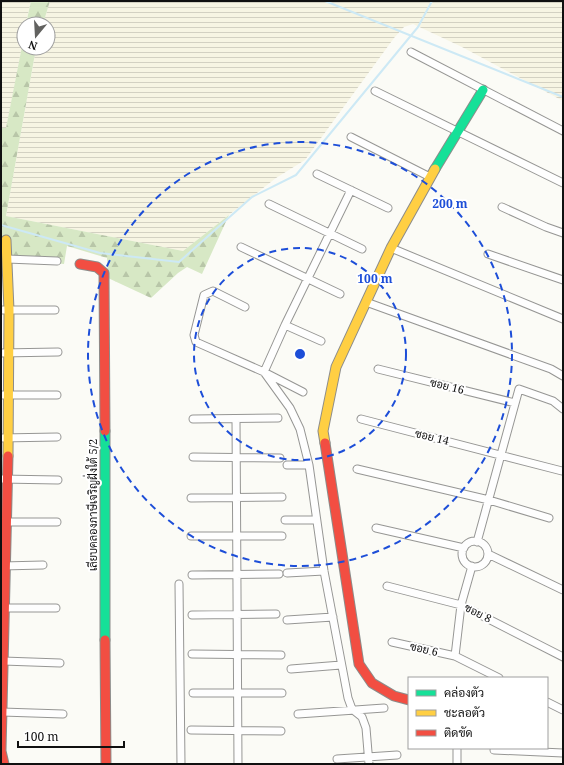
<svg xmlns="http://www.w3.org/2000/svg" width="564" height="765" font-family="'Noto Serif',Sarabun,serif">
<defs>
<pattern id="farmland-rules" width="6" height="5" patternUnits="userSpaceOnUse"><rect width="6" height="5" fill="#f7f5e3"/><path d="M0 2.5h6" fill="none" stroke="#d3d1c2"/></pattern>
<pattern id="forest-firs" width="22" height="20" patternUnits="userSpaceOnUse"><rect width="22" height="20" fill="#d7e8c5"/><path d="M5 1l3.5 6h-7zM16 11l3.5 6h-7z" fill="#b8c6a8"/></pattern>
</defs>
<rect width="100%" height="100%" fill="#fbfbf6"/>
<path fill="url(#farmland-rules)" d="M1,1H31L26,24H24V36L6,129L1,128Z
M50,1H563V101L462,47L413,24L404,27L394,38L305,160L276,178L183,251L6,216L36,48H48V24H43Z"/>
<path fill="url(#forest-firs)" d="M31,1H50L43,24H26Z
M24,36V48H36L6,216L183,251L229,215L202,274L187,267L178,273L151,298L108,278L107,258L67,246L64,264L1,258V128H6Z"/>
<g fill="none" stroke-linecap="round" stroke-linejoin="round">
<path stroke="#cde9f5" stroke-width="2" d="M325,1L563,97
M1,225L100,253L179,262L252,197L296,175L418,27L432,1"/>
<g stroke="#969694" stroke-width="9">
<path id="street" d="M411,52L563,131
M375,91L563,183
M351,137L430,177
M317,174L388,208
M351,190L285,325L264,372L290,408L300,429L309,465L324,571L348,698L352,709L362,717L366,728L369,764
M269,204L362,249
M502,207L546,227L563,233
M241,247L340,294
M391,248L563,319
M488,254L563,280
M7,259L57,261
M366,302L551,369L563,376
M245,307L213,291L204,295L194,335L196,342L264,372L303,392
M1,310H55
M285,325L321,341
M1,353L58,352
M378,369L515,403
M1,395H57
M193,419L278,418
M236,419L238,764
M361,419L562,471
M1,438L57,437
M193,457L280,458
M287,465H309
M357,469L489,500L549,518
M1,479L58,480
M191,498L282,497
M285,520H316
M1,522H57
M376,528L464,548
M191,536H282
M462 554a13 13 0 1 1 26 0a13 13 0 1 1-26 0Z
M477,542L519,389L553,401L563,409
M488,554L563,590
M2,566L43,565
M287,573L324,571
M192,575L279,574
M179,584L181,764
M387,586L461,605L563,657
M1,608H56
M192,615L276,614
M287,620L333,617
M392,642L455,656L499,678
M192,654L281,655
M455,656L461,605L472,566
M3,661L60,663
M291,669L341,665
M193,693H282
M547,702L563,710
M2,712L63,714
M298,714L384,708
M191,730L281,731
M494,750L563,753
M337,759L397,755
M457,764V748"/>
</g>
<g stroke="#8c8c8a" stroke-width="11">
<path id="fast" d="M435,169L483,90
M105,431V640"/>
</g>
<g stroke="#8c8c8a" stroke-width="11">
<path id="slow" d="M6,240L9,310L8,456
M325,443L323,431L336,367L391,248L435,169"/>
</g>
<g stroke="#8c8c8a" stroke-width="11">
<path id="jam" d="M80,264L97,267L104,273L105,431
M325,443L359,664L372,683L394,696L409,700
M105,640L106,764
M1,764H4L1,751L8,456"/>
</g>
<use href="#street" stroke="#fefefe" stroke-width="7"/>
<use href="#fast" stroke="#16e098" stroke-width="9"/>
<use href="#slow" stroke="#ffcf43" stroke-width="9"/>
<use href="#jam" stroke="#f24e42" stroke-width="9"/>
</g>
<g fill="none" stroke="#1d4ed8" stroke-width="2" stroke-dasharray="7 5">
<circle cx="300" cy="354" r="106"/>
<circle cx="300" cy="354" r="212"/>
</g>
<g text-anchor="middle" stroke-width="4" stroke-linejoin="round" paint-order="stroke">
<g font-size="11" fill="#101010" stroke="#fff">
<text transform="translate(447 386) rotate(14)" y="4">ซอย 16</text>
<text transform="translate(432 437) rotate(14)" y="4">ซอย 14</text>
<text transform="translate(93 505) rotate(-90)" y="4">เลียบคลองภาษีเจริญฝั่งใต้ 5/2</text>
<text transform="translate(478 613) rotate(27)" y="4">ซอย 8</text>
<text transform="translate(424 649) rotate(13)" y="4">ซอย 6</text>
</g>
</g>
<circle cx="300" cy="354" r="6" fill="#1d4ed8" stroke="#fff" stroke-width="2"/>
<g font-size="12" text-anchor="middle" font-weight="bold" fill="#1d4ed8" stroke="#fff" stroke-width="4" stroke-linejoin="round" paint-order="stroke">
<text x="450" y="208">200 m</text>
<text x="375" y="283">100 m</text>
</g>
<rect width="564" height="765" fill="none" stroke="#101010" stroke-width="4"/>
<rect x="408" y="677" width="140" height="72" fill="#ffffff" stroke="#9f9f9f"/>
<rect x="416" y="690" width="20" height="6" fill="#16e098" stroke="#9f9f9f"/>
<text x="444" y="697" font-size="12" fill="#101010">คล่องตัว</text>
<rect x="416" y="710" width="20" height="6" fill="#ffcf43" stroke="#9f9f9f"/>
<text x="444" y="717" font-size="12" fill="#101010">ชะลอตัว</text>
<rect x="416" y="730" width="20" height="6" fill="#f24e42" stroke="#9f9f9f"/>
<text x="444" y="737" font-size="12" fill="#101010">ติดขัด</text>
<g transform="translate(36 36) rotate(198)"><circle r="19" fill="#ffffff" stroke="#9f9f9f"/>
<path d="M0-3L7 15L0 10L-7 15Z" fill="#626260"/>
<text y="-6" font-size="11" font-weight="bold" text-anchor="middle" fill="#101010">N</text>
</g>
<path d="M18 741v6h106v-6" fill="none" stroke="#101010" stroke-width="2"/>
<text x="24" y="741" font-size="12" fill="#101010" stroke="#ffffff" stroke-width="3" paint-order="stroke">100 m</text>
</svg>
